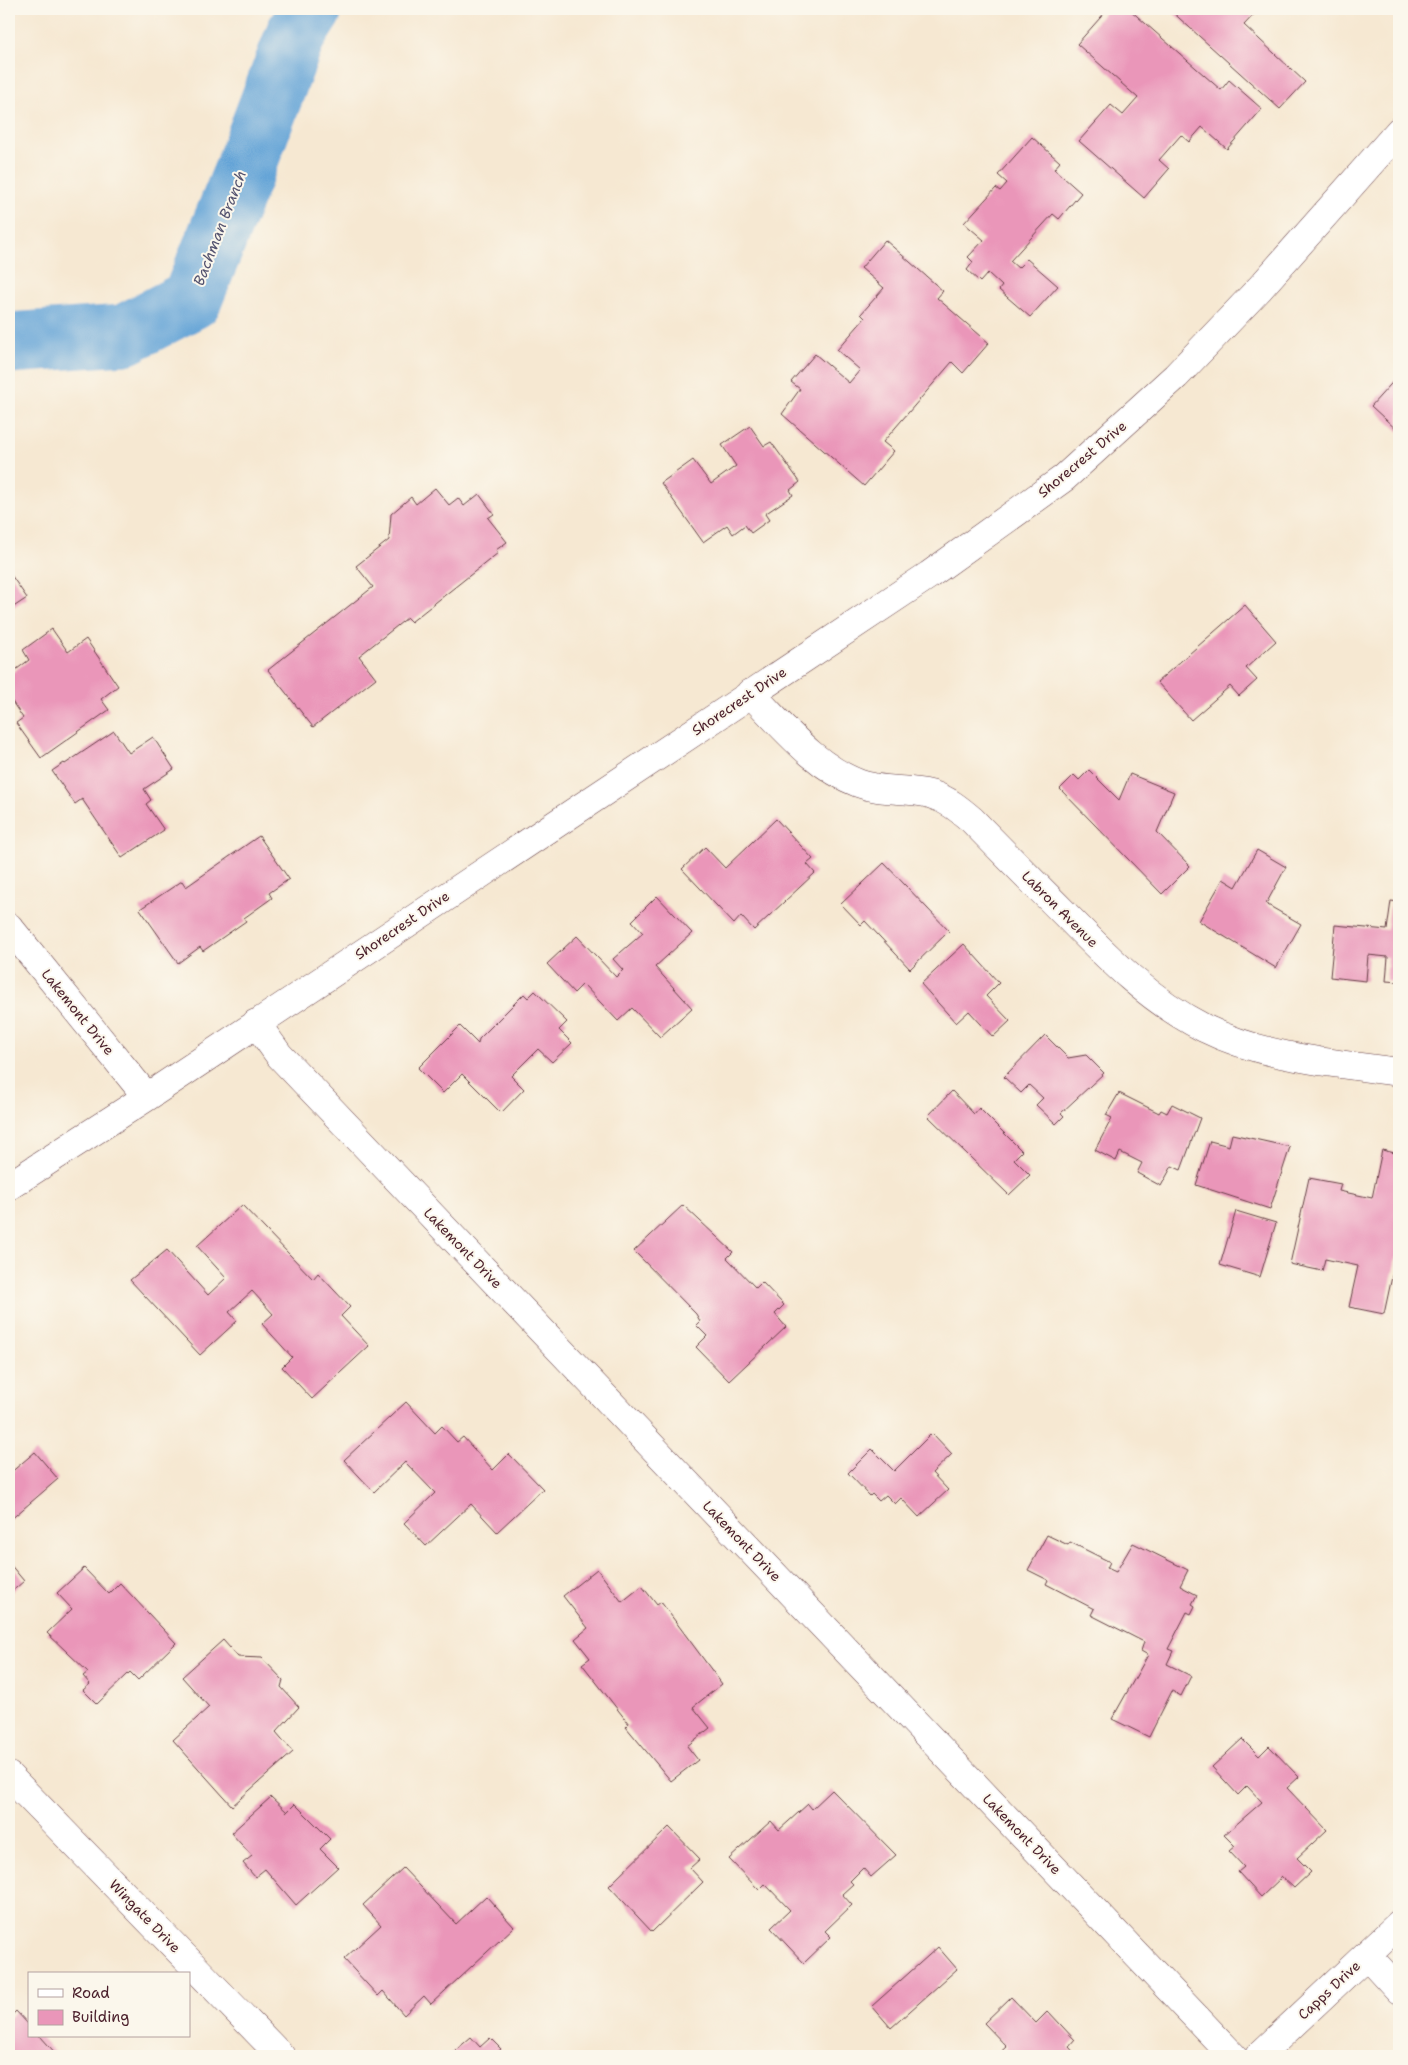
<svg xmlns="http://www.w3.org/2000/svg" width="1408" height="2065" font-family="'Shantell Sans',sans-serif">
<rect width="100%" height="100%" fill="#fbf7ec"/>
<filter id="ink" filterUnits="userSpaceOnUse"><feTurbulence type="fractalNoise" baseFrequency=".02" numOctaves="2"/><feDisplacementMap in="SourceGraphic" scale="10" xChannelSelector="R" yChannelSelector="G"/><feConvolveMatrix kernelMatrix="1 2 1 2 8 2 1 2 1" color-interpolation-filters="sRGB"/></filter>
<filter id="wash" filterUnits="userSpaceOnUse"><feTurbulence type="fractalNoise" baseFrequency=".0096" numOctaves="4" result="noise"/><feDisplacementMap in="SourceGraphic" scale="20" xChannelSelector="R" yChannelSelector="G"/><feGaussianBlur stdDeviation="1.12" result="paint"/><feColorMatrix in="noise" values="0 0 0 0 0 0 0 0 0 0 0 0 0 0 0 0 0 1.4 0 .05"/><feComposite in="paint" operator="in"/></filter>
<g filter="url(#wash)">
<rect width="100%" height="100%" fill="#f6e8d2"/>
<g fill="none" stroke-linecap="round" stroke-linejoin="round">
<path stroke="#65a4d7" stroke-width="61" d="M9,343L124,335L192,299L244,171L296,34L312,9"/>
</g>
<g id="blocks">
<path fill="#ea96b9" d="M1108,9H1129L1221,90L1229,80L1262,109L1227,149L1202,127L1189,142L1181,135L1159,160L1169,169L1144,198L1079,141L1111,105L1123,115L1138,98L1077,44Z
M1169,9H1259L1244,25L1305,82L1280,109Z
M1032,137L1060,162L1054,169L1081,193L1059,219L1053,214L1010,261L1018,268L1027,259L1058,286L1030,317L999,290L1002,286L988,273L980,282L967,270L973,262L968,257L984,240L964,223L996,188L1000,191L1007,183L998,175Z
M885,240L943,291L937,298L989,343L963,373L952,362L883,442L894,451L864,486L782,414L800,389L791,382L815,354L849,383L860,370L837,350L865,318L861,314L884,288L861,268Z
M1399,375V432L1371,406Z
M750,426L764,446L771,442L800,482L790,490L793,495L765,514L769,520L751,533L745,525L733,534L727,525L703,542L661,483L693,460L711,484L736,466L722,445Z
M435,488L449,505L458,498L464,506L479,494L494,514L488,518L507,542L496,550L498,553L411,622L407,618L359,656L376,678L313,727L268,670L373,587L356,566L389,540L391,514L411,497L416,504Z
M9,572L27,598L9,610Z
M1245,605L1276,641L1246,668L1257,680L1239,696L1230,686L1191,720L1157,682Z
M52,629L68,652L86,639L118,686L101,699L109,710L41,758L16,723L23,718L9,697V675L29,660L23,650Z
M114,731L129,753L153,737L174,769L144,789L151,800L146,804L164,830L122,858L82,799L75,804L52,771L64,763L65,764Z
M1089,770L1119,800L1130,774L1174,792L1157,832L1190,866L1162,894L1060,789L1074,775L1079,780Z
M776,819L813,859L807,864L815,873L754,930L741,916L734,924L682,869L705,847L725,868Z
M259,836L289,879L269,893L272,898L244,918L246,921L203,951L200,947L178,963L140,909L182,881L186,887Z
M1257,850L1286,867L1266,904L1301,924L1276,968L1199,921L1223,879L1236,887Z
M884,863L949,931L910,969L865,921L861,925L841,904Z
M657,896L692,933L655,967L692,1008L660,1037L632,1008L618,1021L583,984L574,993L547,964L577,936L616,977L623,970L613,959L643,933L632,921Z
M1391,901L1399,902V982L1386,981L1388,957L1368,955L1366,981L1330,977L1335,925L1387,930Z
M964,944L999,983L986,996L1010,1021L993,1037L969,1011L956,1023L921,984Z
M535,991L567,1022L559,1030L572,1043L552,1062L538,1049L511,1076L524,1089L501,1113L462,1074L443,1093L418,1068L460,1026L478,1044L479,1039L524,994L528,998Z
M1045,1035L1068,1058L1086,1055L1104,1073L1061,1113L1064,1116L1056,1124L1036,1105L1043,1098L1029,1085L1021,1093L1004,1077Z
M952,1091L974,1114L979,1108L1022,1151L1014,1159L1030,1175L1009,1195L928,1116Z
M1119,1093L1159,1113L1161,1110L1167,1113L1172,1104L1200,1118L1181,1170L1172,1166L1161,1186L1137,1173L1142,1163L1120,1152L1116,1161L1095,1150L1112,1118L1106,1115Z
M1232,1134L1290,1147L1270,1209L1196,1185L1210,1141L1229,1146Z
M1382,1150L1399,1154V1244L1384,1314L1349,1307L1358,1266L1325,1259L1322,1271L1290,1264L1309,1178L1341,1184L1339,1191L1372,1198Z
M242,1205L313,1279L318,1273L350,1307L341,1316L369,1346L312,1399L282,1367L292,1357L262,1324L273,1314L252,1291L229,1312L237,1321L200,1355L130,1280L167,1250L208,1295L226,1278L197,1246Z
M683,1205L733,1252L727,1258L756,1288L762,1282L784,1305L775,1314L786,1327L729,1381L696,1347L707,1336L696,1325L700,1321L696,1314L634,1251Z
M1236,1211L1276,1223L1260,1277L1220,1265Z
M406,1402L435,1433L442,1426L457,1442L463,1437L493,1470L509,1454L543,1489L497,1532L471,1504L426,1546L404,1523L435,1493L405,1462L374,1492L344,1460Z
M932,1433L952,1454L932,1473L948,1490L919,1517L901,1498L895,1504L886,1495L879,1501L872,1494L870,1496L848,1473L872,1449L894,1471Z
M35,1452L58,1479L9,1521V1474Z
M1047,1535L1068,1545L1070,1542L1110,1562L1107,1568L1116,1572L1133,1543L1188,1570L1180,1586L1197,1595L1192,1604L1195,1606L1191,1614L1187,1612L1168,1649L1173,1651L1167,1664L1191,1676L1181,1696L1172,1691L1149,1737L1112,1719L1148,1655L1141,1651L1144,1642L1091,1615L1094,1609L1046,1584L1048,1580L1028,1570Z
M9,1563L24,1581L9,1594Z
M84,1568L109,1594L120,1583L176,1643L138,1680L130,1672L97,1704L83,1690L90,1684L83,1676L88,1672L47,1633L72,1609L57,1593Z
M597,1569L622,1602L642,1586L657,1605L661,1602L722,1684L693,1707L710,1728L687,1746L698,1760L671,1781L626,1727L629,1724L582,1664L590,1658L575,1639L588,1628L563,1596Z
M223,1640L238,1657L262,1658L283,1680L281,1687L299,1707L276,1732L293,1752L232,1806L173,1740L209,1707L182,1677Z
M1242,1739L1259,1756L1269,1746L1299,1777L1287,1788L1327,1830L1297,1858L1311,1872L1294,1888L1282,1877L1261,1897L1238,1872L1244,1867L1229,1851L1235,1846L1224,1835L1262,1802L1247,1786L1238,1795L1212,1767Z
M832,1790L896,1855L871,1877L863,1868L850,1881L853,1884L842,1894L852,1905L825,1931L831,1937L804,1963L771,1928L790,1910L765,1884L759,1890L729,1859L771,1821L779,1830L808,1804L812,1809Z
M271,1797L287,1812L295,1804L330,1839L320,1849L338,1867L296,1905L265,1869L255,1877L243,1863L252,1856L231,1833Z
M669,1827L700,1859L690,1868L703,1882L652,1932L609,1886Z
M403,1868L456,1924L486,1896L514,1927L431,2004L424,1996L404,2015L383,1991L378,1996L344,1959L381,1925L363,1905Z
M938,1947L957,1969L891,2028L872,2006Z
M1011,1997L1036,2023L1048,2011L1075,2040L1069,2047L1077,2056H997L1007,2047L984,2023Z
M16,2011L29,2025V2036H40L58,2056H9V2018Z
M471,2037L480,2047L490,2038L501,2049L493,2056H449Z"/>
</g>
</g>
<g filter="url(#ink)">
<use href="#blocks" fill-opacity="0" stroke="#643d44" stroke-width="1"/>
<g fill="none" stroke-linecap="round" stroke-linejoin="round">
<g stroke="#643d44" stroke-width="29">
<path id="street" d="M750,693C783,726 814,766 858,783C881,792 907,788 930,794C947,799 959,809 972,820C1003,852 1035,884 1066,915C1108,958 1149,1000 1204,1028C1264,1058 1334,1063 1399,1072
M9,927L147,1097
M256,1023L279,1055L1233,2056
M9,1186L147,1097L929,575L1064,478L1176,376L1260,288L1399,131
M9,1776L281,2056
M1367,1955L1399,1990
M1259,2056L1399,1924"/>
</g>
<use href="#street" stroke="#fff" stroke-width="28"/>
</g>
</g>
<g text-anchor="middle" stroke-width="4" stroke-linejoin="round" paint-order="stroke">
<g font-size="14" fill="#4a1f2b" stroke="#fbf7ec">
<text transform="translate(1082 459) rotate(-40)" y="5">Shorecrest Drive</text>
<text transform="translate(739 701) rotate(-34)" y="5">Shorecrest Drive</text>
<text transform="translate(1060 909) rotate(45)" y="5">Labron Avenue</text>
<text transform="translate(402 925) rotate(-34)" y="5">Shorecrest Drive</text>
<text transform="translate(78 1012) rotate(51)" y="5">Lakemont Drive</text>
<text transform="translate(463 1248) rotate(46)" y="5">Lakemont Drive</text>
<text transform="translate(742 1541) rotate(46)" y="5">Lakemont Drive</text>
<text transform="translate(1022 1834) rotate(46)" y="5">Lakemont Drive</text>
<text transform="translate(145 1916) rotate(46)" y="5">Wingate Drive</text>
<text transform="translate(1329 1990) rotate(-43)" y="5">Capps Drive</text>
</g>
<g font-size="15" font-style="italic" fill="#555470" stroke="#fbf7ec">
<text transform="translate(220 228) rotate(-69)" y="5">Bachman Branch</text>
</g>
</g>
<rect width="1408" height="2065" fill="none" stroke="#fbf7ec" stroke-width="30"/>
<rect x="28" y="1972" width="162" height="65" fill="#fbf7ec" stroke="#b4a19f"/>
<rect x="38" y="1989" width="25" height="8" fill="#ffffff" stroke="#b4a19f"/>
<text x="72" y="1998" font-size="15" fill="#4a1f2b">Road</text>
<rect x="38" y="2010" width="25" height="15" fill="#ea96b9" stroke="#b4a19f"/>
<text x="72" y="2022" font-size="15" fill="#4a1f2b">Building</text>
</svg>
